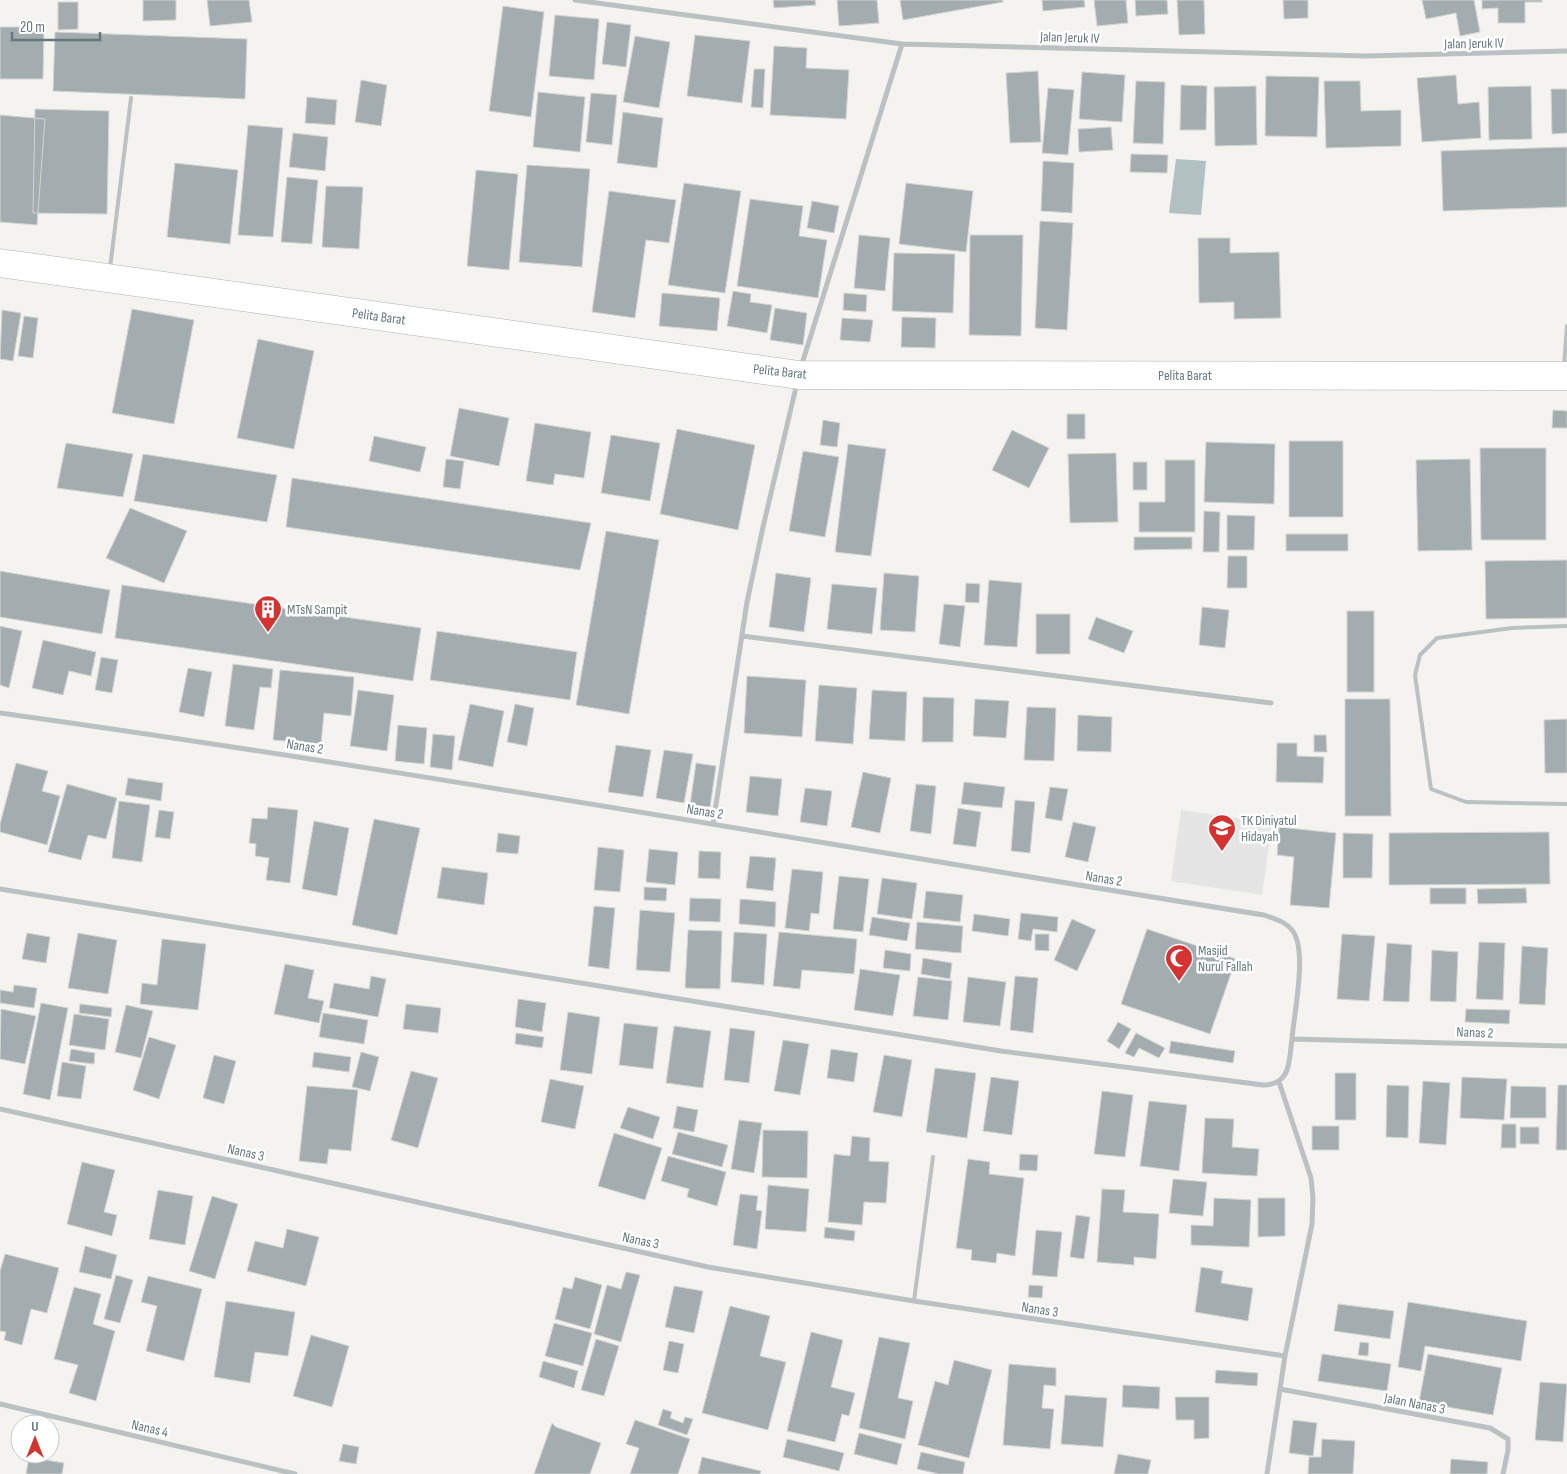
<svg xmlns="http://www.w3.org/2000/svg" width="1567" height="1474" font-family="'Sofia Sans Condensed',sans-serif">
<rect width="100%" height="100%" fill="#f4f3f0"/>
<path fill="#e4e5e4" d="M1181,810L1272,823L1262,895L1171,881Z"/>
<path fill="#b1c1c2" d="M1176,159L1206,161L1201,215L1169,213Z"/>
<path fill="#a3adaf" stroke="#d5d5d3" d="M143,0H176V20L143,21Z
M207,0H249L252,22L210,26Z
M773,0H815L816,5L774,8Z
M837,0H877L879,23L839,26Z
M900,0H1003V2L903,20Z
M1042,0H1084L1085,7L1043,11Z
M1094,0H1126L1128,23L1097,26Z
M1135,0H1167L1168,14L1136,16Z
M1177,0H1204L1205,34L1179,35Z
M1283,0H1308V18L1284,19Z
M1422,0H1474L1480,32L1460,36L1456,13L1426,19Z
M1482,0H1542V2H1525V23H1498V8L1482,9Z
M58,2H78V29L58,30Z
M503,6L544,12L531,117L489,111Z
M555,15L599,19L594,80L549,76Z
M607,22L631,25L626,67L602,64Z
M0,27H44L43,79H0Z
M55,32L247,39L245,99L53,91Z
M695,35L750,41L742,103L687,96Z
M635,36L670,42L659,108L623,102Z
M774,46L807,48L806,68L849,70L846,119L770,115Z
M754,69H765L763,108L751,107Z
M1038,71L1041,142L1010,143L1006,73Z
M1082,72L1125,75L1122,122L1079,119Z
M1456,75L1458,104L1479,102L1481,138L1422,142L1417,78Z
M1266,76L1319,77L1317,137L1265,136Z
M361,80L387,85L381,126L355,122Z
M1136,81L1165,82L1163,144L1133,143Z
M1324,81H1360L1361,111L1401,110V146L1326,148Z
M1181,85L1207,86L1206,130H1180Z
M1256,86L1257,145L1215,146L1214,87Z
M1531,86L1532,139L1489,140L1488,87Z
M1048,88L1074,90L1068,155L1042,153Z
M1551,89H1567V133L1552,134Z
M538,92L585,97L580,152L533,147Z
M591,93L617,95L612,145L586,142Z
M307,97L337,100L335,125L305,123Z
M35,109L109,111L107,214L33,213Z
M623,112L663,118L657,168L617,163Z
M0,115L45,119L37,225L0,222Z
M248,125L283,128L273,237L238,235Z
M1111,127L1113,150L1079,152L1078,129Z
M293,133L328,137L325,171L289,167Z
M1567,147V207L1443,211L1441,151Z
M1131,154L1168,155L1167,173L1130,172Z
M1043,161L1074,163L1072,213L1041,211Z
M175,163L238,170L230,244L167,237Z
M527,165L590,169L582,267L519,262Z
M476,170L518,174L509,270L467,266Z
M287,177L318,180L312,244L281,242Z
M684,183L741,191L725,293L668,285Z
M906,183L973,191L966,252L899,244Z
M326,186L363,187L359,249L322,247Z
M609,191L676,200L669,243L646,240L635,318L592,312Z
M750,199L803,206L799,236L827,240L818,298L737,286Z
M812,201L839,206L834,233L807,228Z
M1040,221L1073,223L1067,330L1035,328Z
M859,235L890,238L885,291L854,288Z
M970,235H1023L1021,336L969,335Z
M1198,238H1230V253L1279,252L1281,318L1234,319V302L1199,303Z
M894,253L955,254L953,313L892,311Z
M733,291L751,294L750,302L772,305L767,333L727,326Z
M662,293L720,298L717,331L659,326Z
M844,293L867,295L866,312L843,310Z
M775,308L807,313L803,345L770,340Z
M132,309L194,320L174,424L112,413Z
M2,310L21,313L13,361L0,359Z
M24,316L38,318L33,358L18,356Z
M902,317L936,318L935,348L901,347Z
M842,318L873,320L870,342L840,340Z
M258,339L314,351L294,449L237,438Z
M459,408L509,418L499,466L450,456Z
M1553,410L1567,411V428H1552Z
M1067,414H1085V439H1067Z
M823,420L840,423L837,447L820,445Z
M535,423L591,432L584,478L555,474L553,485L526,481Z
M677,429L755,445L738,530L660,514Z
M1012,430L1049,448L1029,488L992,470Z
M611,435L660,443L650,501L601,493Z
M374,436L426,447L420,472L369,461Z
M1289,441H1343V517H1289Z
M1206,442L1275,444L1274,504L1204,502Z
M66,443L133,454L123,497L57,488Z
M848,444L886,449L871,556L835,552Z
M1480,448H1546V540H1481Z
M803,451L839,457L825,537L789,531Z
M1116,453L1118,522L1070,523L1068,454Z
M143,454L277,475L267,522L134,501Z
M446,459L464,461L460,489L443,487Z
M1470,459L1472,550L1418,551L1416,460Z
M1165,460H1195V532H1139V502H1165Z
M1133,462H1147V490H1133Z
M292,478L591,523L580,570L286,527Z
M130,508L187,531L164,583L106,558Z
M1204,511L1220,512L1219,552H1203Z
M1227,515L1255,516L1254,550H1227Z
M606,531L659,540L629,714L576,705Z
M1286,534H1348V551H1286Z
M1134,537H1192V549L1134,550Z
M1228,556H1247V588H1227Z
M1567,560V618L1486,619L1485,561Z
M0,571L110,590L102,634L0,617Z
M776,573L811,578L804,632L769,627Z
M884,573L919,576L915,632L880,630Z
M989,580L1022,583L1017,647L984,645Z
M966,583L980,584L979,603L965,602Z
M832,584L877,588L872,634L827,629Z
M122,585L421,628L413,681L115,638Z
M944,604L965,606L960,647L939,644Z
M1202,607L1229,610L1225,648L1199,645Z
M1347,611H1374V692H1347Z
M1036,614H1070V654H1036Z
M1096,617L1133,631L1124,653L1088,639Z
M0,626L22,631L9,688L0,685Z
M437,631L577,652L570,700L430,680Z
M43,640L96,652L91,676L69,671L63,695L32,688Z
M101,657L118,660L112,693L95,690Z
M233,664L273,669L271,688L260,687L254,730L225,726Z
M188,668L212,672L204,717L179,712Z
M280,670L354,677L351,716L324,713L321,744L273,740Z
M747,676L806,680L802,737L744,733Z
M819,685L857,688L853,744L815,741Z
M358,690L394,695L387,751L350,746Z
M872,690L907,692L905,741L869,739Z
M923,697L954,698L953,742H922Z
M975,699L1009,701L1006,738L973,736Z
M1345,699H1390L1391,816H1345Z
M470,704L504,711L493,767L458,760Z
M515,704L534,708L527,746L507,742Z
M1027,707L1056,708L1054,761L1024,760Z
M1078,715L1112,717L1111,752L1077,751Z
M1567,719V773H1545L1544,720Z
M398,725L427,728L424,764L395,761Z
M433,734L455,736L452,770L430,767Z
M1314,735H1326L1327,752H1314Z
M1277,743H1297V756L1324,757L1323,783L1276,782Z
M616,745L651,750L643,797L608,792Z
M664,750L693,754L684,803L656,798Z
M16,763L48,771L42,791L60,796L47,845L0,832V824Z
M696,763L716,766L710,807L690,805Z
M863,772L891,778L880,833L851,827Z
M750,776L782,779L778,816L746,812Z
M128,778L163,783L161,801L125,795Z
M964,782L1005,787L1002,808L961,804Z
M67,784L117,798L106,839L88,835L81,860L48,852Z
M916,784L936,786L931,834L910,831Z
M1050,787L1068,789L1062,821L1045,818Z
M805,788L832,791L827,826L800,822Z
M1015,800L1035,802L1030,853L1011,851Z
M119,801L150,805L142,862L112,858Z
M268,807L298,810L290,883L266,880L269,858L255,856L256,844L249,843L252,818L267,819Z
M958,808L981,812L976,847L953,844Z
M159,810L174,812L170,839L155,837Z
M374,819L420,828L397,935L352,925Z
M314,821L349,828L337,896L302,889Z
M1073,822L1096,827L1088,862L1065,857Z
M1279,827L1336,833L1329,908L1290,905L1294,857L1277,855Z
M1549,832L1550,884L1389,885V833Z
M498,833L520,836L518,854L496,852Z
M1343,833L1373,834L1372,878H1343Z
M598,847L624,850L620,892L594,890Z
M649,849L678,852L675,885L646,882Z
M699,851L721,852L720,879L698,878Z
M750,856L776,858L773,891L746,888Z
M442,867L488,873L484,905L437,898Z
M792,869L823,872L819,914L811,913L809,931L785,928Z
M839,876L869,879L863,932L833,929Z
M882,878L917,883L912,919L877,914Z
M644,887L667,888L666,901L644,900Z
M1430,888H1466V904H1430Z
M1526,888L1527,903L1478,904L1477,889Z
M926,891L963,895L960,922L923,918Z
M690,898L721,899L720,922L689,921Z
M740,899L776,902L775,927L739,924Z
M594,906L615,908L609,969L588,966Z
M640,910L675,913L670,972L636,970Z
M1021,913L1058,917L1057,932L1033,929L1031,941L1018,939Z
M974,914L1010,919L1008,936L972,931Z
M872,917L910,923L907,941L869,935Z
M1072,919L1096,930L1077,971L1054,960Z
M917,922L963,926L961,953L915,949Z
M1147,929L1236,959L1210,1034L1121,1004Z
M688,930L722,931L720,989L685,988Z
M734,932L767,934L764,985L731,982Z
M779,932L857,939L854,974L802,970L800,989L773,986Z
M27,933L50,937L46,963L22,959Z
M78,933L117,940L108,994L68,988Z
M1035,934H1049V951L1035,950Z
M1342,934L1375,936L1369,1001L1337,999Z
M162,939L206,944L198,1010L140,1004L142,983L157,985Z
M1479,942L1505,943L1503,1000L1476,999Z
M1387,943L1412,945L1409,1002L1383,1001Z
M1522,946L1548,948L1545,1005L1519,1004Z
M885,950L911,954L910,971L883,968Z
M1432,950L1458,952L1456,1002L1430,1001Z
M923,958L952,963L950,979L921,974Z
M285,964L314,970L308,998L324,1001L319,1023L274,1014Z
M860,969L900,975L893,1016L854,1010Z
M371,976L386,979L378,1017L329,1008L334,983L369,989Z
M1015,976L1038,978L1033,1033L1010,1030Z
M918,977L952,981L948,1020L913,1016Z
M968,977L1006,982L1000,1026L963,1022Z
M14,985L37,988L34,1008L0,1003V990L13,992Z
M518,999L546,1003L542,1032L515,1027Z
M41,1003L68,1008L50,1100L23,1094Z
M80,1004L112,1008L111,1017L79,1013Z
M406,1004L441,1008L438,1033L403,1029Z
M126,1005L153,1011L141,1058L115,1052Z
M1,1009L36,1016L25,1064L0,1059Z
M1466,1009L1510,1010L1509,1024L1465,1022Z
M568,1012L600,1017L592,1074L560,1070Z
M323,1013L368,1020L364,1044L319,1037Z
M74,1014L109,1019L105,1050L69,1045Z
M1118,1022L1131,1029L1119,1049L1107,1041Z
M624,1023L658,1027L653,1069L619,1065Z
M674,1026L711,1031L703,1088L666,1083Z
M730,1028L755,1031L749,1083L724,1080Z
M516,1033L544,1037L542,1048L515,1044Z
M1136,1033L1165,1048L1159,1058L1139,1048L1134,1057L1125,1053Z
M149,1037L176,1045L159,1099L133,1090Z
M783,1040L809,1044L800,1095L774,1091Z
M1171,1041L1235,1051L1233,1063L1169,1053Z
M71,1049L95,1053L94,1064L69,1061Z
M831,1049L858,1053L854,1082L827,1078Z
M314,1052L351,1057L349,1072L312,1067Z
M361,1052L379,1057L370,1091L352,1087Z
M214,1055L236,1061L224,1104L203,1098Z
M884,1055L912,1060L902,1117L873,1112Z
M62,1062L86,1066L81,1099L57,1096Z
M935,1068L976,1073L967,1138L926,1132Z
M411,1071L438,1078L418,1148L391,1140Z
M1335,1073H1356V1120H1335Z
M991,1077L1019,1081L1012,1135L983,1131Z
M1462,1077L1507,1079L1504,1120L1460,1118Z
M550,1079L584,1086L575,1129L541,1122Z
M1423,1081L1450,1083L1446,1145L1419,1143Z
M1387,1085L1409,1086L1408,1138L1386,1137Z
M1558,1085H1567V1150H1556Z
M307,1086L358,1090L351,1151L329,1149L327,1164L299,1161Z
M1511,1086L1546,1087V1118H1510Z
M1102,1091L1133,1095L1125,1157L1094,1154Z
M1149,1101L1187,1105L1179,1171L1140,1166Z
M677,1106L698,1110L694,1132L673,1128Z
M628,1107L660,1117L653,1139L620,1128Z
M1205,1118L1234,1119L1232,1147L1259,1149L1257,1176L1202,1173Z
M739,1120L762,1123L754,1173L731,1169Z
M1502,1124H1516V1148H1501Z
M1312,1126H1339V1150H1312Z
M1520,1127H1539V1144H1520Z
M763,1130L808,1131L807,1178L762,1177Z
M678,1132L728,1145L722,1167L672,1154Z
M614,1133L662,1148L645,1200L598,1186Z
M852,1136L870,1138L869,1161L889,1162L886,1203L864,1202L862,1225L828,1222L834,1154L850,1156Z
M1020,1154L1038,1155L1037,1171L1019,1170Z
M668,1156L726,1172L717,1206L687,1197L689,1189L661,1181Z
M968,1159L990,1162L989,1174L1024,1178L1015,1256L997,1253L996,1263L971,1260L972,1250L956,1248Z
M82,1162L115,1170L104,1212L117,1215L112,1236L67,1224Z
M1173,1179L1207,1182L1203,1216L1169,1213Z
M768,1185L809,1189L806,1232L765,1229Z
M1102,1189L1125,1190L1123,1212L1159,1214L1156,1259L1134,1257V1265L1097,1262Z
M158,1190L193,1196L185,1245L149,1239Z
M740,1194L758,1196L756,1210L762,1211L757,1249L733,1245Z
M212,1196L238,1204L215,1279L189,1271Z
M1214,1198L1251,1200L1249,1247L1191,1245V1225L1213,1226Z
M1258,1198H1285V1236L1258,1237Z
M1076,1215L1090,1217L1084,1259L1070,1257Z
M825,1227L855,1231L854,1241L824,1238Z
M287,1229L319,1237L306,1286L247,1271L255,1241L283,1248Z
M1036,1230L1062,1232L1057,1277L1032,1275Z
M85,1246L117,1255L111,1279L79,1272Z
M5,1254L59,1268L47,1313L31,1309L22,1345L4,1340L6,1332L0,1331V1271Z
M1201,1267L1223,1271L1221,1283L1253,1288L1248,1321L1195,1312Z
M626,1272L640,1275L621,1342L594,1334L607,1285L621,1289Z
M116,1275L133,1280L120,1323L104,1319Z
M148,1276L202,1289L184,1361L146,1351L157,1306L141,1302Z
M575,1277L602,1285L590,1329L555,1319L563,1287L572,1289Z
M1029,1285L1043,1286L1042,1298L1028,1297Z
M674,1286L703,1291L694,1333L665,1327Z
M74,1287L101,1294L93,1324L115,1331L96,1401L69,1393L78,1365L54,1359Z
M226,1301L295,1312L288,1356L255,1352L250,1383L214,1377Z
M1408,1302L1527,1321L1521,1361L1425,1346L1421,1371L1398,1367Z
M1338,1304L1394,1311L1390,1339L1334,1331Z
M730,1306L770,1316L760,1356L786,1362L768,1430L702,1413Z
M554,1323L592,1333L583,1366L545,1356Z
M811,1332L843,1340L831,1387L855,1393L849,1416L842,1414L835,1442L787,1431Z
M311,1335L349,1346L332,1407L293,1396Z
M879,1337L910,1343L898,1398L913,1401L905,1439L859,1428Z
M596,1339L619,1346L604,1396L581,1390Z
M669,1341L684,1344L678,1373L663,1370Z
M1360,1342L1369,1343L1368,1356L1358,1355Z
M1322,1354L1391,1364L1387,1391L1318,1381Z
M1428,1354L1502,1368L1493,1415L1419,1402Z
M954,1360L992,1370L969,1458L918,1445L935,1381L948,1385Z
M543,1361L578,1371L574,1388L539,1377Z
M1009,1364L1056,1368V1386L1044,1385L1042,1408L1054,1409L1050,1449L1003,1445Z
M1216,1370L1258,1373L1257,1386L1215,1383Z
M1540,1382L1567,1384L1563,1442L1535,1440Z
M1123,1385L1160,1387L1159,1409L1122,1407Z
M1065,1395L1107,1398L1103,1447L1061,1444Z
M1175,1397H1209V1438L1194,1439V1420H1176Z
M663,1409L672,1412L670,1418L683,1423L685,1417L693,1419L687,1435L658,1425Z
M635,1420L690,1439L678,1474H630L639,1448L626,1444Z
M1293,1420L1317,1423L1313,1456L1289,1453Z
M552,1423L556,1427L601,1443L590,1474H534Z
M859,1433L902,1444L897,1465L854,1454Z
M787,1439L844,1453L839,1471L783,1457Z
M1322,1439L1355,1441L1353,1474H1308L1309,1457H1321Z
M343,1444L359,1447L356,1464L339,1461Z
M921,1452L965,1462L963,1474H939L917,1469Z
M1118,1454L1151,1460L1148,1474H1114Z
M29,1457L64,1463L62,1474H26Z
M702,1457L761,1471L760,1474H698Z
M1451,1459L1488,1462L1487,1474H1450Z"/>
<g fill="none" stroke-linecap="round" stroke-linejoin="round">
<g stroke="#abb3b5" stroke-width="29">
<path id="secondary" d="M0,263L799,375L1567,376"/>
</g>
<path stroke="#bbc0c2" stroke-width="4" d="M110,268L131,98
M1564,366L1567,326
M1567,626L1512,628L1437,638L1420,655L1415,675L1431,789L1466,802L1567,804
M914,1301L933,1157"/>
<path stroke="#bbc0c2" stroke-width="5" d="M575,0L902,44L1366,56L1567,51
M801,367L902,44
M742,636L1271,703
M0,713C423,772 843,848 1264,915C1274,919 1285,921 1292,930C1308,949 1294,1013 1292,1039L1567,1046
M713,824L747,602L763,527L797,383
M0,889L1001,1051L1263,1085C1291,1085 1289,1061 1292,1039
M0,1109L708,1267L914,1301L1285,1356
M1280,1389L1490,1428L1508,1439V1450L1503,1474
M0,1404L295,1474
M1267,1474L1285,1356L1312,1224L1313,1198L1311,1178L1279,1082"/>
<use href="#secondary" stroke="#fff" stroke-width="28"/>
</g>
<defs>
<g id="building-pin" transform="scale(1.4375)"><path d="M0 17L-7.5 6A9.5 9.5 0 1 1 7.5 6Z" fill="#d33431" stroke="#fff"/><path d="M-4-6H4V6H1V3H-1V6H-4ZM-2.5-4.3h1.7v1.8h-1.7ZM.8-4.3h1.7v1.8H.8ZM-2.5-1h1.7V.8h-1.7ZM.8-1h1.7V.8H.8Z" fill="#fff"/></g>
<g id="school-pin" transform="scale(1.4375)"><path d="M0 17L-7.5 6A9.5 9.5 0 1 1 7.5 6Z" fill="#d33431" stroke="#fff"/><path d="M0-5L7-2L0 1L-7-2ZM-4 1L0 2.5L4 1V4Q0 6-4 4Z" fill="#fff"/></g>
<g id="mosque-pin" transform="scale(1.4375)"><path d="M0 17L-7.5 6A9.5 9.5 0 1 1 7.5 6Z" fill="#d33431" stroke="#fff"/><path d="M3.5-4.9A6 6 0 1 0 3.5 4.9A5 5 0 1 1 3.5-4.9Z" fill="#fff"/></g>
</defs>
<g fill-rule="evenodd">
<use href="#building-pin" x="268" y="609"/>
<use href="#school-pin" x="1222" y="828"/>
<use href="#mosque-pin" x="1179" y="958"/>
</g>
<g text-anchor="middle" stroke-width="5" stroke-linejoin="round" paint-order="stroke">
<g font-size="14" fill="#66797f" stroke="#fff">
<text transform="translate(1070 37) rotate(2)" y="5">Jalan Jeruk IV</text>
<text transform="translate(1474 43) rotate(-1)" y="5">Jalan Jeruk IV</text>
<text transform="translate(379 316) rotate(8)" y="5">Pelita Barat</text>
<text transform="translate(780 371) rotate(6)" y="5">Pelita Barat</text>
<text x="1185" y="380">Pelita Barat</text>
<text transform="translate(305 746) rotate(9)" y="5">Nanas 2</text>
<text transform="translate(705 811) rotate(9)" y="5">Nanas 2</text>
<text transform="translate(1104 878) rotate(9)" y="5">Nanas 2</text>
<text transform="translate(1475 1032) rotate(2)" y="5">Nanas 2</text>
<text transform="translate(246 1152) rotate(13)" y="5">Nanas 3</text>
<text transform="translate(641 1240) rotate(12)" y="5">Nanas 3</text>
<text transform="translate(1040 1309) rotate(9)" y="5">Nanas 3</text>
<text transform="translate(1415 1403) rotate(11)" y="5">Jalan Nanas 3</text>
<text transform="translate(150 1428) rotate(13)" y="5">Nanas 4</text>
</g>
<g font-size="14" fill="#66797f" stroke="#fff" text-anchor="start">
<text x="287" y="614">MTsN Sampit</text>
<text x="1241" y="825">TK Diniyatul<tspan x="1241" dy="16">Hidayah</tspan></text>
<text x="1198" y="955">Masjid<tspan x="1198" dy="16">Nurul Fallah</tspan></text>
</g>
</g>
<g transform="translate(35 1439)"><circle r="24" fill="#ffffff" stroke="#c2c9cc"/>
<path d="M0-4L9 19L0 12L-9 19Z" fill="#d33431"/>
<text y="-8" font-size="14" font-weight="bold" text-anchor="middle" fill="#66797f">U</text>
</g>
<path d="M12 32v8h88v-8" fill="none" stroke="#66797f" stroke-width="2.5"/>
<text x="20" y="32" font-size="15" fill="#66797f" stroke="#ffffff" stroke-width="4" paint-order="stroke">20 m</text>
</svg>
